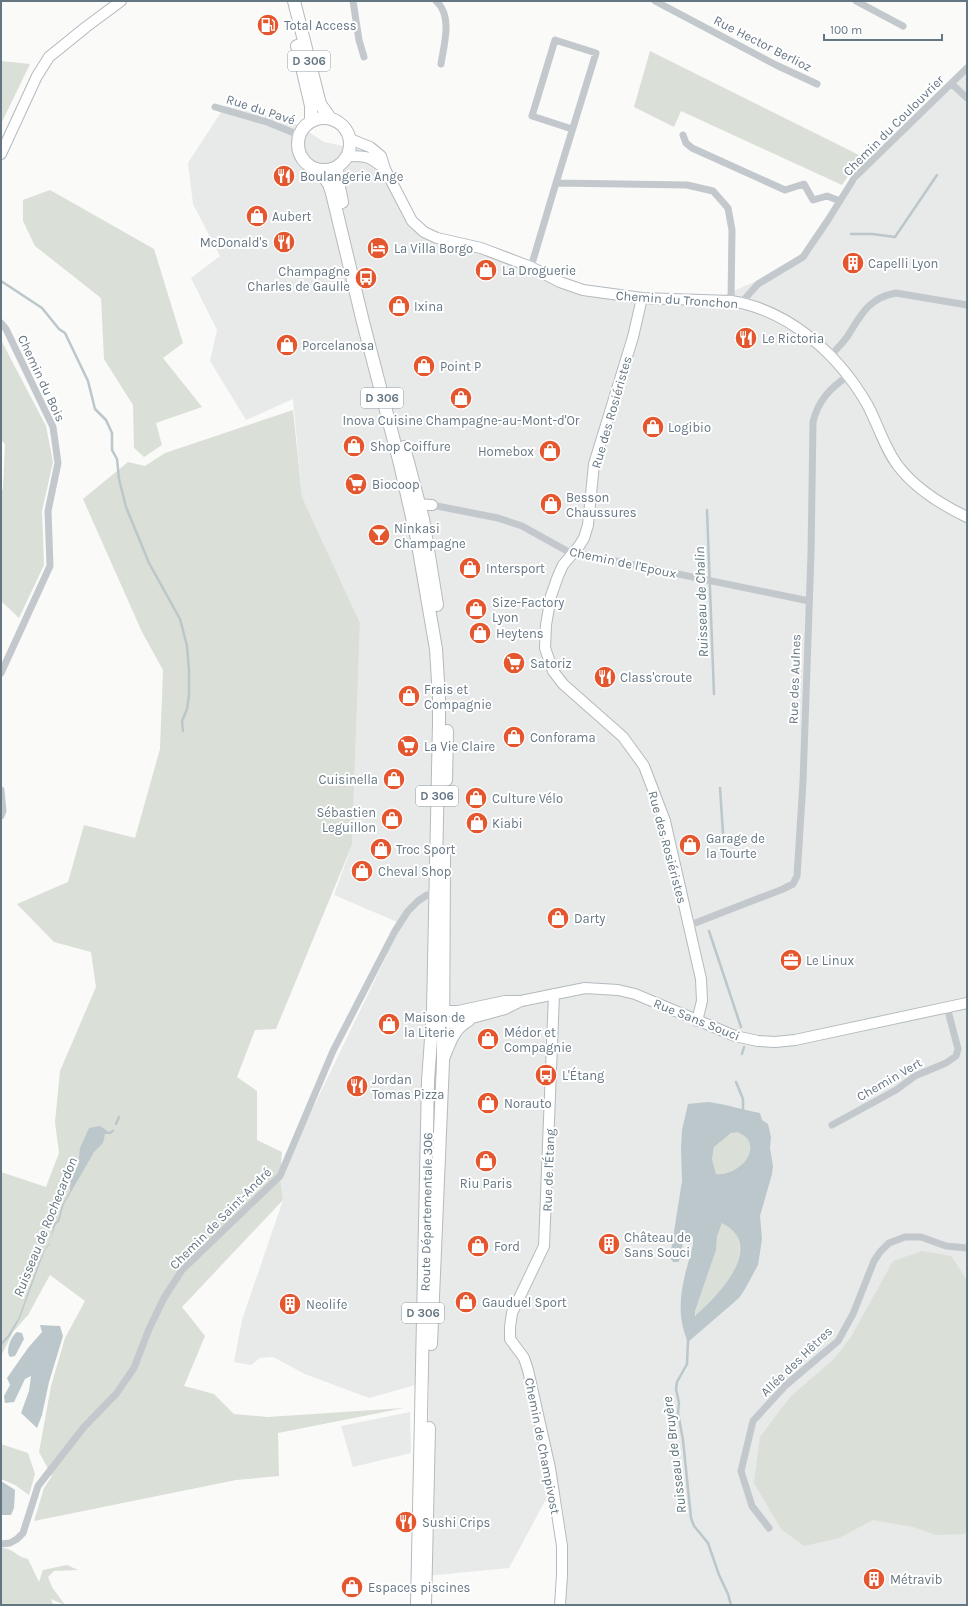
<svg xmlns="http://www.w3.org/2000/svg" width="968" height="1606" font-family="Karla,sans-serif">
<rect width="100%" height="100%" fill="#fafaf8"/>
<path fill="#e8e9e9" d="M967,68V1605H566L568,1547L561,1498L545,1501L509,1568L426,1576L429,1383L419,1384L369,1398L305,1374L273,1357L260,1358L251,1365L234,1362L242,1320L283,1200L280,1176L402,924L334,895L352,845L360,623L302,497L293,399L246,420L210,361L217,330L191,278L220,256L193,204L188,163L225,106L293,122L324,142L371,152L424,232L586,292L713,300L802,261L811,252L863,172Z
M410,1412L411,1453L353,1467L341,1426Z"/>
<path fill="#dadfd7" d="M650,51L865,158L855,166L842,185L681,111L674,127L634,107Z
M1,61L30,64L1,124Z
M50,190L154,249L183,343L163,358L202,407L156,423L162,445L144,457L134,448L133,405L104,359L101,298L35,246L23,221V200Z
M1,340L46,426L53,462L42,511L44,565L19,618L1,601V493L3,488L5,444L1,440Z
M293,410L302,497L360,623L352,845L276,1029L255,1030L237,1077L257,1091V1140L282,1152L280,1176L283,1200L182,1307L205,1336L184,1386L214,1394L234,1414L268,1417L404,1408L278,1433L279,1476L236,1480L34,1521L44,1488L52,1476L39,1452L51,1386L65,1338L85,1301L50,1275L28,1315L13,1332L1,1356V1172L46,1187L59,1153L55,1122L60,1071L96,987L91,952L54,942L17,904L68,882L84,825L135,838L160,749L163,670L142,632L83,499L128,462L145,466L165,453Z
M738,1131C743,1135 749,1138 750,1145C754,1161 730,1176 716,1174L712,1159L714,1147L731,1133Z
M722,1223C732,1228 737,1232 739,1243C745,1273 715,1297 696,1316L695,1311L716,1250L717,1236Z
M922,1251L951,1256L965,1277L967,1284V1532L965,1534L936,1535L913,1527L873,1520L839,1538L804,1546L781,1529L754,1483L760,1437L791,1396L834,1359L851,1337L893,1261Z
M1,1444L28,1453L35,1474L29,1495L15,1485L1,1479Z
M1,1548C14,1548 16,1557 28,1559L39,1582L43,1570L67,1565L78,1570L54,1571L48,1577L52,1587L65,1605L51,1599L53,1605H1Z"/>
<path fill="#bbc7cb" fill-rule="evenodd" d="M708,1102C726,1104 743,1110 760,1113L762,1120L768,1124L771,1137L770,1148L773,1166L772,1174L760,1216L762,1239L758,1265L745,1289L739,1298L688,1342C673,1308 684,1279 693,1245V1237L687,1236L683,1239L681,1258L678,1262H673L670,1257L682,1181L681,1149L682,1130L688,1104ZM738,1132C743,1135 749,1138 750,1145C753,1161 731,1176 716,1174L712,1159L714,1147L731,1133ZM722,1223C767,1246 718,1296 695,1316V1311L716,1250L717,1236Z
M100,1126L109,1132L114,1129V1131L111,1134H105L103,1143L94,1152L64,1204L59,1222L56,1224L50,1240V1245L46,1248L40,1263L20,1318L10,1336L1,1346V1343L8,1335L19,1317L39,1262L46,1247L49,1245L54,1224L58,1220L62,1205L70,1191L71,1180L78,1165L80,1148L89,1128Z
M40,1325L60,1326L63,1336L49,1382L42,1415L37,1428L21,1413L29,1391L31,1376L25,1379L14,1402L5,1403L4,1396L10,1385L7,1378L28,1348L42,1332Z
M17,1332L22,1333L24,1339L15,1356L10,1357C5,1351 11,1336 17,1332Z
M1,1481L15,1490L14,1508L11,1515H1Z"/>
<g fill="none" stroke-linecap="round" stroke-linejoin="round">
<path stroke="#bbc7cb" stroke-width="2.5" d="M851,234H872L895,237L937,175
M1,281L42,308L59,329L65,333L88,381L95,409L106,420L112,433V450L117,459L119,479L126,507L149,563L180,619L187,646L189,670V695L187,709L182,721L183,731
M707,510L714,694
M720,788L723,833
M709,931L741,1027
M742,1054L744,1047
M736,1082L743,1099V1110L742,1111
M116,1124L119,1117
M688,1340L687,1364L677,1382L676,1389L679,1403L678,1413L683,1440L691,1518L694,1526L708,1543L719,1575L728,1594L731,1605"/>
<g stroke="#b3babf" stroke-width="12">
<path id="secondary" d="M350,139L370,147L381,156L385,169L412,221L424,232L437,238L481,248L531,267L560,282L583,290L642,298L731,301C789,310 838,354 867,404C878,424 885,450 899,467C916,489 942,505 967,517
M1,154L37,76L49,57L86,27L121,1
M348,156C369,156 368,156 385,169
M642,298L633,337L594,464L588,525L584,538L579,546L563,565L558,576L551,596L546,625L545,648L553,671L563,684L623,737L644,766L665,821L701,979L702,1001L697,1021
M412,504L432,505
M554,994L544,1246L512,1313L510,1327V1339L524,1358L528,1370L550,1468L562,1546V1575L560,1605
M437,1011H458L505,1001H521L585,988L618,990L635,994L735,1036L758,1041L775,1042L795,1040L967,1003
M437,1022L454,1023L505,1009L519,1002
M444,1059C450,1044 454,1029 469,1021"/>
</g>
<g stroke="#b5babe" stroke-width="14">
<path id="primary" d="M294,1L320,104L330,118
M297,46L311,106V121
M298 144a26 26 0 1 1 52 0a26 26 0 1 1-52 0Z
M337,167L338,182L342,202
M319,170L329,184L332,193L363,322L400,464L417,539L436,649L439,698V723L433,1011L428,1081L417,1605
M404,447L423,519L437,605
M446,780L447,731
M431,1344L443,1062L444,855
M425,1605L429,1428"/>
</g>
<path stroke="#c3c8cc" stroke-width="7" d="M353,1L359,40L364,57
M436,1C453,16 444,44 441,64
M655,1L776,65L817,84
M856,1L903,26
M952,84L967,98
M215,107L267,122L299,135
M683,135L686,143L692,148L785,190L804,184L813,200L827,196L840,201
M556,183L596,53L555,40L532,116L572,129
M531,267L556,183L687,185L713,191L728,208L732,230L731,301
M742,302L758,284L803,257L828,220L855,177L967,68
M1,323L6,329L53,427L58,463L48,511L50,566L1,673
M831,356C836,349 842,344 847,337C861,315 868,298 896,293L967,305
M432,505L498,518L522,526L567,551L809,601
M1,790L3,811L1,816
M690,925L783,889L793,884L797,876L803,782L811,554L813,422C818,401 830,388 848,376
M832,1125L896,1090L915,1076L946,1063L956,1056L958,1049L947,1007
M769,1528L752,1506L741,1471L753,1421L786,1385L838,1341L853,1314L874,1261L880,1252L889,1243L905,1237H921L946,1246L967,1248
M1,1544L10,1543L17,1539L23,1533L38,1486L84,1427L116,1394L134,1368L149,1329L164,1298L182,1270L280,1176L333,1051L395,931L408,911L418,901L427,895L435,894"/>
<use href="#secondary" stroke="#fff" stroke-width="10"/>
<use href="#primary" stroke="#fff" stroke-width="12"/>
</g>
<defs>
<g id="fuel-disc" transform="scale(1.15)"><circle r="9.5" fill="#e4572e" stroke="#fff"/><path d="M-5.5-6h7V0h2V4h1.3V-2.5L3-4.5l.8-.8L6-3V5H2.5V1h-1V6h-7ZM-4.2-4.7v3.2H.2V-4.7Z" fill="#fff"/></g>
<g id="restaurant-disc" transform="scale(1.15)"><circle r="9.5" fill="#e4572e" stroke="#fff"/><path d="M-5-6h1v4h1v-4h1v4h1v-4h1v5L-1.5 .5V6h-2V.5L-5-1ZM5-6V6H3V1.5H1.5Q1.5-4 5-6Z" fill="#fff"/></g>
<g id="shop-disc" transform="scale(1.15)"><circle r="9.5" fill="#e4572e" stroke="#fff"/><path d="M-5-2.5h2.3a2.7 3.5 0 0 1 5.4 0H5L5.5 6h-11ZM-1.5-2.5h3a1.5 2.3 0 0 0-3 0Z" fill="#fff"/></g>
<g id="hotel-disc" transform="scale(1.15)"><circle r="9.5" fill="#e4572e" stroke="#fff"/><path d="M-6-4.5h1.5V1H6V5H4.5V3h-9V5H-6ZM-4 0a1.8 1.8 0 1 1 3.6 0ZM.5 0V-2.5h3Q6-2.5 6 0Z" fill="#fff"/></g>
<g id="building-disc" transform="scale(1.15)"><circle r="9.5" fill="#e4572e" stroke="#fff"/><path d="M-4-6H4V6H1V3H-1V6H-4ZM-2.5-4.3h1.7v1.8h-1.7ZM.8-4.3h1.7v1.8H.8ZM-2.5-1h1.7V.8h-1.7ZM.8-1h1.7V.8H.8Z" fill="#fff"/></g>
<g id="bus-disc" transform="scale(1.15)"><circle r="9.5" fill="#e4572e" stroke="#fff"/><path d="M-5-6H5V4H4V6H2V4H-2V6H-4V4H-5ZM-3.5-4V0h7V-4ZM-3.5 1.2v1.5H-2V1.2ZM2 1.2v1.5H3.5V1.2Z" fill="#fff"/></g>
<g id="supermarket-disc" transform="scale(1.15)"><circle r="9.5" fill="#e4572e" stroke="#fff"/><path d="M-6-5.5h2.5l.6 2H6L4.5 2H-2.5L-4.4-4H-6ZM-1.5 3.2a1.3 1.3 0 1 0 .1 0ZM3 3.2a1.3 1.3 0 1 0 .1 0Z" fill="#fff"/></g>
<g id="bar-disc" transform="scale(1.15)"><circle r="9.5" fill="#e4572e" stroke="#fff"/><path d="M-6-5H6L.8 .8V4.5H3.5V6h-7V4.5H-.8V.8Z" fill="#fff"/></g>
<g id="office-disc" transform="scale(1.15)"><circle r="9.5" fill="#e4572e" stroke="#fff"/><path d="M-6-3h4V-5.5h4V-3h4V5H-6ZM-1-4.5V-3h2v-1.5ZM-6 0V1H6V0Z" fill="#fff"/></g>
</defs>
<g fill-rule="evenodd">
<use href="#fuel-disc" x="268" y="25"/>
<use href="#restaurant-disc" x="284" y="176"/>
<use href="#shop-disc" x="257" y="216"/>
<use href="#restaurant-disc" x="284" y="242"/>
<use href="#hotel-disc" x="378" y="248"/>
<use href="#building-disc" x="853" y="263"/>
<use href="#shop-disc" x="486" y="270"/>
<use href="#bus-disc" x="366" y="278"/>
<use href="#shop-disc" x="399" y="306"/>
<use href="#restaurant-disc" x="746" y="338"/>
<use href="#shop-disc" x="287" y="345"/>
<use href="#shop-disc" x="424" y="366"/>
<use href="#shop-disc" x="461" y="398"/>
<use href="#shop-disc" x="653" y="427"/>
<use href="#shop-disc" x="354" y="446"/>
<use href="#shop-disc" x="550" y="451"/>
<use href="#supermarket-disc" x="356" y="484"/>
<use href="#shop-disc" x="551" y="504"/>
<use href="#bar-disc" x="379" y="535"/>
<use href="#shop-disc" x="470" y="568"/>
<use href="#shop-disc" x="476" y="609"/>
<use href="#shop-disc" x="480" y="633"/>
<use href="#supermarket-disc" x="514" y="663"/>
<use href="#restaurant-disc" x="605" y="677"/>
<use href="#shop-disc" x="409" y="696"/>
<use href="#shop-disc" x="514" y="737"/>
<use href="#supermarket-disc" x="408" y="746"/>
<use href="#shop-disc" x="394" y="779"/>
<use href="#shop-disc" x="476" y="798"/>
<use href="#shop-disc" x="392" y="819"/>
<use href="#shop-disc" x="477" y="823"/>
<use href="#shop-disc" x="690" y="845"/>
<use href="#shop-disc" x="381" y="849"/>
<use href="#shop-disc" x="362" y="871"/>
<use href="#shop-disc" x="558" y="918"/>
<use href="#office-disc" x="791" y="960"/>
<use href="#shop-disc" x="389" y="1024"/>
<use href="#shop-disc" x="488" y="1039"/>
<use href="#bus-disc" x="546" y="1075"/>
<use href="#restaurant-disc" x="357" y="1086"/>
<use href="#shop-disc" x="488" y="1103"/>
<use href="#shop-disc" x="486" y="1161"/>
<use href="#building-disc" x="609" y="1244"/>
<use href="#shop-disc" x="478" y="1246"/>
<use href="#shop-disc" x="466" y="1302"/>
<use href="#building-disc" x="290" y="1304"/>
<use href="#restaurant-disc" x="406" y="1522"/>
<use href="#building-disc" x="874" y="1579"/>
<use href="#shop-disc" x="352" y="1587"/>
</g>
<g text-anchor="middle" stroke-width="4" stroke-linejoin="round" paint-order="stroke">
<g fill="#fff" stroke="#939fa8" stroke-width="1">
<rect x="288" y="51" width="42" height="20" rx="3"/>
<rect x="361" y="388" width="42" height="20" rx="3"/>
<rect x="416" y="786" width="42" height="20" rx="3"/>
<rect x="402" y="1303" width="42" height="20" rx="3"/>
</g>
<g font-size="12" font-weight="bold" fill="#657683">
<text x="309" y="65">D 306</text>
<text x="382" y="402">D 306</text>
<text x="437" y="800">D 306</text>
<text x="423" y="1317">D 306</text>
</g>
<g font-size="13" fill="#657683" stroke="#fff" text-anchor="start">
<text x="284" y="30">Total Access</text>
<text x="300" y="181">Boulangerie Ange</text>
<text x="272" y="221">Aubert</text>
<text x="268" y="247" text-anchor="end">McDonald's</text>
<text x="394" y="253">La Villa Borgo</text>
<text x="868" y="268">Capelli Lyon</text>
<text x="502" y="275">La Droguerie</text>
<text x="350" y="276" text-anchor="end">Champagne<tspan x="350" dy="15">Charles de Gaulle</tspan></text>
<text x="414" y="311">Ixina</text>
<text x="762" y="343">Le Rictoria</text>
<text x="302" y="350">Porcelanosa</text>
<text x="440" y="371">Point P</text>
<text x="461" y="425" text-anchor="middle">Inova Cuisine Champagne-au-Mont-d'Or</text>
<text x="668" y="432">Logibio</text>
<text x="370" y="451">Shop Coiffure</text>
<text x="534" y="456" text-anchor="end">Homebox</text>
<text x="372" y="489">Biocoop</text>
<text x="566" y="502">Besson<tspan x="566" dy="15">Chaussures</tspan></text>
<text x="394" y="533">Ninkasi<tspan x="394" dy="15">Champagne</tspan></text>
<text x="486" y="573">Intersport</text>
<text x="492" y="607">Size-Factory<tspan x="492" dy="15">Lyon</tspan></text>
<text x="496" y="638">Heytens</text>
<text x="530" y="668">Satoriz</text>
<text x="620" y="682">Class'croute</text>
<text x="424" y="694">Frais et<tspan x="424" dy="15">Compagnie</tspan></text>
<text x="530" y="742">Conforama</text>
<text x="424" y="751">La Vie Claire</text>
<text x="378" y="784" text-anchor="end">Cuisinella</text>
<text x="492" y="803">Culture Vélo</text>
<text x="376" y="817" text-anchor="end">Sébastien<tspan x="376" dy="15">Leguillon</tspan></text>
<text x="492" y="828">Kiabi</text>
<text x="706" y="843">Garage de<tspan x="706" dy="15">la Tourte</tspan></text>
<text x="396" y="854">Troc Sport</text>
<text x="378" y="876">Cheval Shop</text>
<text x="574" y="923">Darty</text>
<text x="806" y="965">Le Linux</text>
<text x="404" y="1022">Maison de<tspan x="404" dy="15">la Literie</tspan></text>
<text x="504" y="1037">Médor et<tspan x="504" dy="15">Compagnie</tspan></text>
<text x="562" y="1080">L'Étang</text>
<text x="372" y="1084">Jordan<tspan x="372" dy="15">Tomas Pizza</tspan></text>
<text x="504" y="1108">Norauto</text>
<text x="486" y="1188" text-anchor="middle">Riu Paris</text>
<text x="624" y="1242">Château de<tspan x="624" dy="15">Sans Souci</tspan></text>
<text x="494" y="1251">Ford</text>
<text x="482" y="1307">Gauduel Sport</text>
<text x="306" y="1309">Neolife</text>
<text x="422" y="1527">Sushi Crips</text>
<text x="890" y="1584">Métravib</text>
<text x="368" y="1592">Espaces piscines</text>
</g>
<g font-size="13" fill="#657683" stroke="#fff">
<text transform="translate(763 43) rotate(27)" y="5">Rue Hector Berlioz</text>
<text transform="translate(261 109) rotate(18)" y="5">Rue du Pavé</text>
<text transform="translate(893 125) rotate(-45)" y="5">Chemin du Coulouvrier</text>
<text transform="translate(677 299) rotate(4)" y="5">Chemin du Tronchon</text>
<text transform="translate(42 378) rotate(65)" y="5">Chemin du Bois</text>
<text transform="translate(611 412) rotate(-74)" y="5">Rue des Rosiéristes</text>
<text transform="translate(623 562) rotate(12)" y="5">Chemin de l'Epoux</text>
<text transform="translate(794 679) rotate(-88)" y="5">Rue des Aulnes</text>
<text transform="translate(668 847) rotate(75)" y="5">Rue des Rosiéristes</text>
<text transform="translate(697 1019) rotate(22)" y="5">Rue Sans Souci</text>
<text transform="translate(889 1079) rotate(-30)" y="5">Chemin Vert</text>
<text transform="translate(548 1170) rotate(-88)" y="5">Rue de l'Étang</text>
<text transform="translate(426 1212) rotate(-89)" y="5">Route Départementale 306</text>
<text transform="translate(220 1218) rotate(-45)" y="5">Chemin de Saint-André</text>
<text transform="translate(796 1361) rotate(-44)" y="5">Allée des Hêtres</text>
<text transform="translate(543 1446) rotate(79)" y="5">Chemin de Champivost</text>
</g>
<g font-size="14" font-style="italic" fill="#60757c" stroke="#fff">
<text transform="translate(701 602) rotate(-92)" y="5">Ruisseau de Chalin</text>
<text transform="translate(45 1227) rotate(-68)" y="5">Ruisseau de Rochecardon</text>
<text transform="translate(674 1455) rotate(-97)" y="5">Ruisseau de Bruyère</text>
</g>
</g>
<rect width="968" height="1606" fill="none" stroke="#657683" stroke-width="4"/>
<path d="M824 34v6h118v-6" fill="none" stroke="#657683" stroke-width="2"/>
<text x="830" y="34" font-size="12" fill="#657683" stroke="#ffffff" stroke-width="3" paint-order="stroke">100 m</text>
</svg>
